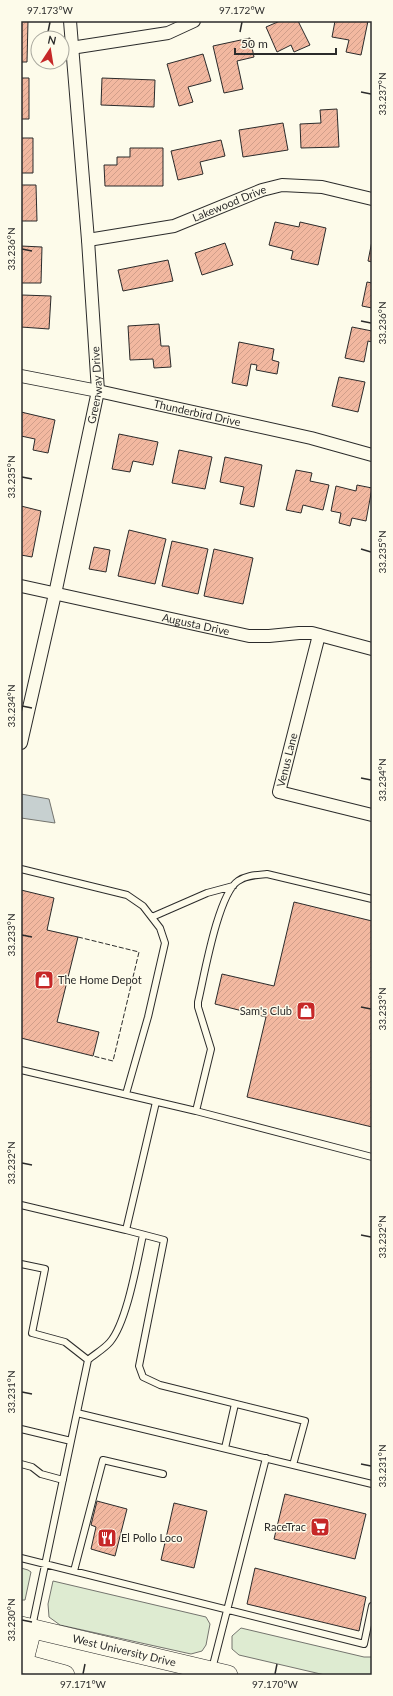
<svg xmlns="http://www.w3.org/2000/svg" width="393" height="1696" font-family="Lato,sans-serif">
<defs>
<pattern id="building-hatch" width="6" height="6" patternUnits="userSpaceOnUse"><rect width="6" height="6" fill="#f2b8a0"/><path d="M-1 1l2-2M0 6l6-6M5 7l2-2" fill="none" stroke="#d09e8a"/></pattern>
</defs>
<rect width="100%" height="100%" fill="#fdfbea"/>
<path fill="#deebd1" stroke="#74746e" d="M21,1568L28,1570L31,1572L25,1600H21Z
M53,1581L206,1617L210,1624L206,1645L202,1651L191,1654L60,1625L49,1617L48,1604Z
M241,1628L364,1657H372V1675H325L239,1655L232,1649V1636Z"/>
<path fill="#c7d0d0" stroke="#74746e" d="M21,794L49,799L55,823L21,818Z"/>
<path fill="url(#building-hatch)" stroke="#2b2b2b" d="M21,21H28L27,62H21Z
M280,21H298L310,45L294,52L291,45L277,52L266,27Z
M335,21H368L361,55L346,52L349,40L332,37Z
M250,38L254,57L237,61L243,89L224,93L213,46Z
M203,54L211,81L188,87L193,102L179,106L167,64Z
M21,78H29V119H21Z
M102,78L155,80L154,107L101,105Z
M337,109L339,147L301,148L300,124L321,123L320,110Z
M283,123L288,150L243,157L239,130Z
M21,138H33V173H21Z
M221,140L225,156L200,162L203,174L178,180L171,151Z
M130,148H163V186H105L104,165H117V157H130Z
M21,185H36L37,221H21Z
M275,222L299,227L300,222L326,228L318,265L291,259L293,251L269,245Z
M372,241V262L368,261Z
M225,243L233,265L202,275L195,253Z
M21,246L42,247L41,283H21Z
M168,260L173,281L123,291L118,270Z
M367,282L372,283V308L362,306Z
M22,295L51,296L49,329L21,327Z
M159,324L161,346H169L171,367L154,368L153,359L130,360L128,326Z
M352,327L372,331V342L368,341L364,362L345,358Z
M239,342L274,349L272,360L279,362L277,374L256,370L257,365L251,364L247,386L232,383Z
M339,377L365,382L358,412L332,406Z
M21,412L55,420L48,453L33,450L35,439L21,436Z
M119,434L158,442L153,465L133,461L130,472L112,469Z
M179,450L212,457L205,489L172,483Z
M225,457L262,465L254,507L240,504L244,487L220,482Z
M296,470L312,473L310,481L329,485L323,510L303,505L301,513L286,510Z
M357,485L372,488L366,521L352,518L350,526L339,523L341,513L331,511L336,486L356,491Z
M21,506L41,511L32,557L21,555Z
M129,530L166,539L155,584L118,576Z
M172,541L208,549L198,594L162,586Z
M94,547L110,550L106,572L89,569Z
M214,549L253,558L243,604L204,596Z
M21,890L54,898L47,930L78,937L57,1022L99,1032L93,1056L21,1038Z
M294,902L372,921V1127L247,1097L266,1017L215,1004L222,974L274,986Z
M285,1494L366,1514L355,1559L274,1539Z
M97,1501L127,1509L115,1556L91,1549L96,1527L91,1525Z
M174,1503L207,1511L194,1568L161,1560Z
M255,1568L366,1597L359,1631L247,1604Z"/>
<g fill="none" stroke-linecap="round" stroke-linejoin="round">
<g stroke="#2b2b2b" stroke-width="8">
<path id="lane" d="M21,869L127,895L143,906L160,928L165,943L148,1017L126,1094
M152,917L207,893L233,886
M21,1070L196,1111L372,1157
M156,1102L126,1230L164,1240L139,1366L143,1377L160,1385L305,1421L293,1465
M196,1111L211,1049L198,1007V1002C204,977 218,894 238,881C246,875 257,875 267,874L372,899
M21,1205L126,1230
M21,1264L45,1269L32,1333L65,1342L88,1360
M77,1413L372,1484
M21,1429L71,1441
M225,1448L235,1404
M21,1464L32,1467L41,1474L63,1480
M21,1558L364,1644L372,1606
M74,1571L103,1460L163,1474
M32,1627L88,1360C95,1354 104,1349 110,1342C127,1322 137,1262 143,1235
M212,1669L266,1458"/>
</g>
<g stroke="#2b2b2b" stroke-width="14">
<g id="street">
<path d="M71,48L168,33L194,21"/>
<path id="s1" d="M88,240L174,226L262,190L282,185L322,187L372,199"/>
<path id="s2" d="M21,376L98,391L311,438L372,455"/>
<path id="s3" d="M21,586L249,636H269L299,633H312L372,649"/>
<path d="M319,635L279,792L372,815"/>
<path id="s4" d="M21,743L55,594L98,391L88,240L70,21"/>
</g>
</g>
<g stroke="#2b2b2b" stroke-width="20">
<g id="primary">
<path id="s5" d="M21,1626L228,1675"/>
<path d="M21,1663L65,1675"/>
<path d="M23,1664L32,1629"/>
</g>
</g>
<use href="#lane" stroke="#fdfbea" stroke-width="6"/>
<use href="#street" stroke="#fdfbea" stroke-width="12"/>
<use href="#primary" stroke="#fdfbea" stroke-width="19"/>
<path stroke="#2b2b2b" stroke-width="1" stroke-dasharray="5 2" stroke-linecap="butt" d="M78,937L139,952L113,1061L93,1056"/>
</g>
<path fill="none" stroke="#2b2b2b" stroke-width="1.5" d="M48,32L50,22M240,32L242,22M361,92L371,94M22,249L32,251M361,321L371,323M22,477L32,479M361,549L371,552M22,706L32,708M361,778L371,780M22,935L32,937M361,1007L371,1009M22,1163L32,1165M361,1235L371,1237M22,1392L32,1394M361,1464L371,1466M22,1620L32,1622M83,1674L85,1664M275,1674L277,1664"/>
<defs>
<g id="shop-square" transform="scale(1)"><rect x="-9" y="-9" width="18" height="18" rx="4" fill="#c62828" stroke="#fdfbea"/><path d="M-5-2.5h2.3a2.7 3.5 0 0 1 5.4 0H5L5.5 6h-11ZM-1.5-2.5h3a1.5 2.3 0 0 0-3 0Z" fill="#fff"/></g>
<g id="supermarket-square" transform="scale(1)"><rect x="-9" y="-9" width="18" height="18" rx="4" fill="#c62828" stroke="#fdfbea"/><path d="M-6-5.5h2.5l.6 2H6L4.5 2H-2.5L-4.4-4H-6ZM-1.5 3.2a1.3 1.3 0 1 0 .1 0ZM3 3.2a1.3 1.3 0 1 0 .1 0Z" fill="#fff"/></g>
<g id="restaurant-square" transform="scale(1)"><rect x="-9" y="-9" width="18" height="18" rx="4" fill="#c62828" stroke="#fdfbea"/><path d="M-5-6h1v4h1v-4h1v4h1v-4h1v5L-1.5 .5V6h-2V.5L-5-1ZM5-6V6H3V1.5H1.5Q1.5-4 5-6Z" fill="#fff"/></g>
</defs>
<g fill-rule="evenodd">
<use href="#shop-square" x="44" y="980"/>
<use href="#shop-square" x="306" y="1011"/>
<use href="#supermarket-square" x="320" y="1527"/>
<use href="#restaurant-square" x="107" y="1538"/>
</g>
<g text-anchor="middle" stroke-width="3" stroke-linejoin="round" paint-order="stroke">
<g font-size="11" fill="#2b2b2b" stroke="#fdfbea">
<text dy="4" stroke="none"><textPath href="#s1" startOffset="147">Lakewood Drive</textPath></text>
<text dy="4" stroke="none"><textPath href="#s4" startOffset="366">Greenway Drive</textPath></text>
<text dy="4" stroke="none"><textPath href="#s2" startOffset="180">Thunderbird Drive</textPath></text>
<text dy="4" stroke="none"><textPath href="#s3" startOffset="179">Augusta Drive</textPath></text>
<text transform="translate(287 760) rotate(-76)" y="4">Venus Lane</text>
<text dy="4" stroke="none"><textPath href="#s5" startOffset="106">West University Drive</textPath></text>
</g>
<g font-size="11" fill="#2b2b2b" stroke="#fdfbea" text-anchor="start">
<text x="58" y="984">The Home Depot</text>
<text x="292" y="1015" text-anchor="end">Sam's Club</text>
<text x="306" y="1531" text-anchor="end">RaceTrac</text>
<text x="121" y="1542">El Pollo Loco</text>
</g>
</g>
<rect width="393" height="1696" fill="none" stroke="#fdfbea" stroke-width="44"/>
<g transform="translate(50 50) rotate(12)"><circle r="19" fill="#fdfbea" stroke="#a9a89e"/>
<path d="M0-3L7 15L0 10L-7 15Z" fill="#c62828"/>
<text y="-6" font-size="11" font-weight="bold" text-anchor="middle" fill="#2b2b2b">N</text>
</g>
<path d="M235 48v6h101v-6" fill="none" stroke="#2b2b2b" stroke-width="2"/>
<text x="241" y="48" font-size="12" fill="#2b2b2b" stroke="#fdfbea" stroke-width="3" paint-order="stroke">50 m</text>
<rect x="22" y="22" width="349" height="1652" fill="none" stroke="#2b2b2b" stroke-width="1.5"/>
<g font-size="10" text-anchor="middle" fill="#2b2b2b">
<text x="50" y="14">97.173°W</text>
<text x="242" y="14">97.172°W</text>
<text transform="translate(382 94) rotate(-90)" y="4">33.237°N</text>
<text transform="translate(11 249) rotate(-90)" y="4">33.236°N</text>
<text transform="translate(382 323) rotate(-90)" y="4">33.236°N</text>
<text transform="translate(11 477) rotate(-90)" y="4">33.235°N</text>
<text transform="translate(382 552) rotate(-90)" y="4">33.235°N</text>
<text transform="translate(11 706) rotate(-90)" y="4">33.234°N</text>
<text transform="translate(382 780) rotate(-90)" y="4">33.234°N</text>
<text transform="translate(11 935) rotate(-90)" y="4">33.233°N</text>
<text transform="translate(382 1009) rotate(-90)" y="4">33.233°N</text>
<text transform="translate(11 1163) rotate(-90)" y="4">33.232°N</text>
<text transform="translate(382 1237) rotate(-90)" y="4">33.232°N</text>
<text transform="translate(11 1392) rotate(-90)" y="4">33.231°N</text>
<text transform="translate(382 1466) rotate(-90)" y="4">33.231°N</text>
<text transform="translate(11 1620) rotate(-90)" y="4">33.230°N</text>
<text x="83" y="1688">97.171°W</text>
<text x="275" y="1688">97.170°W</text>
</g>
</svg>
